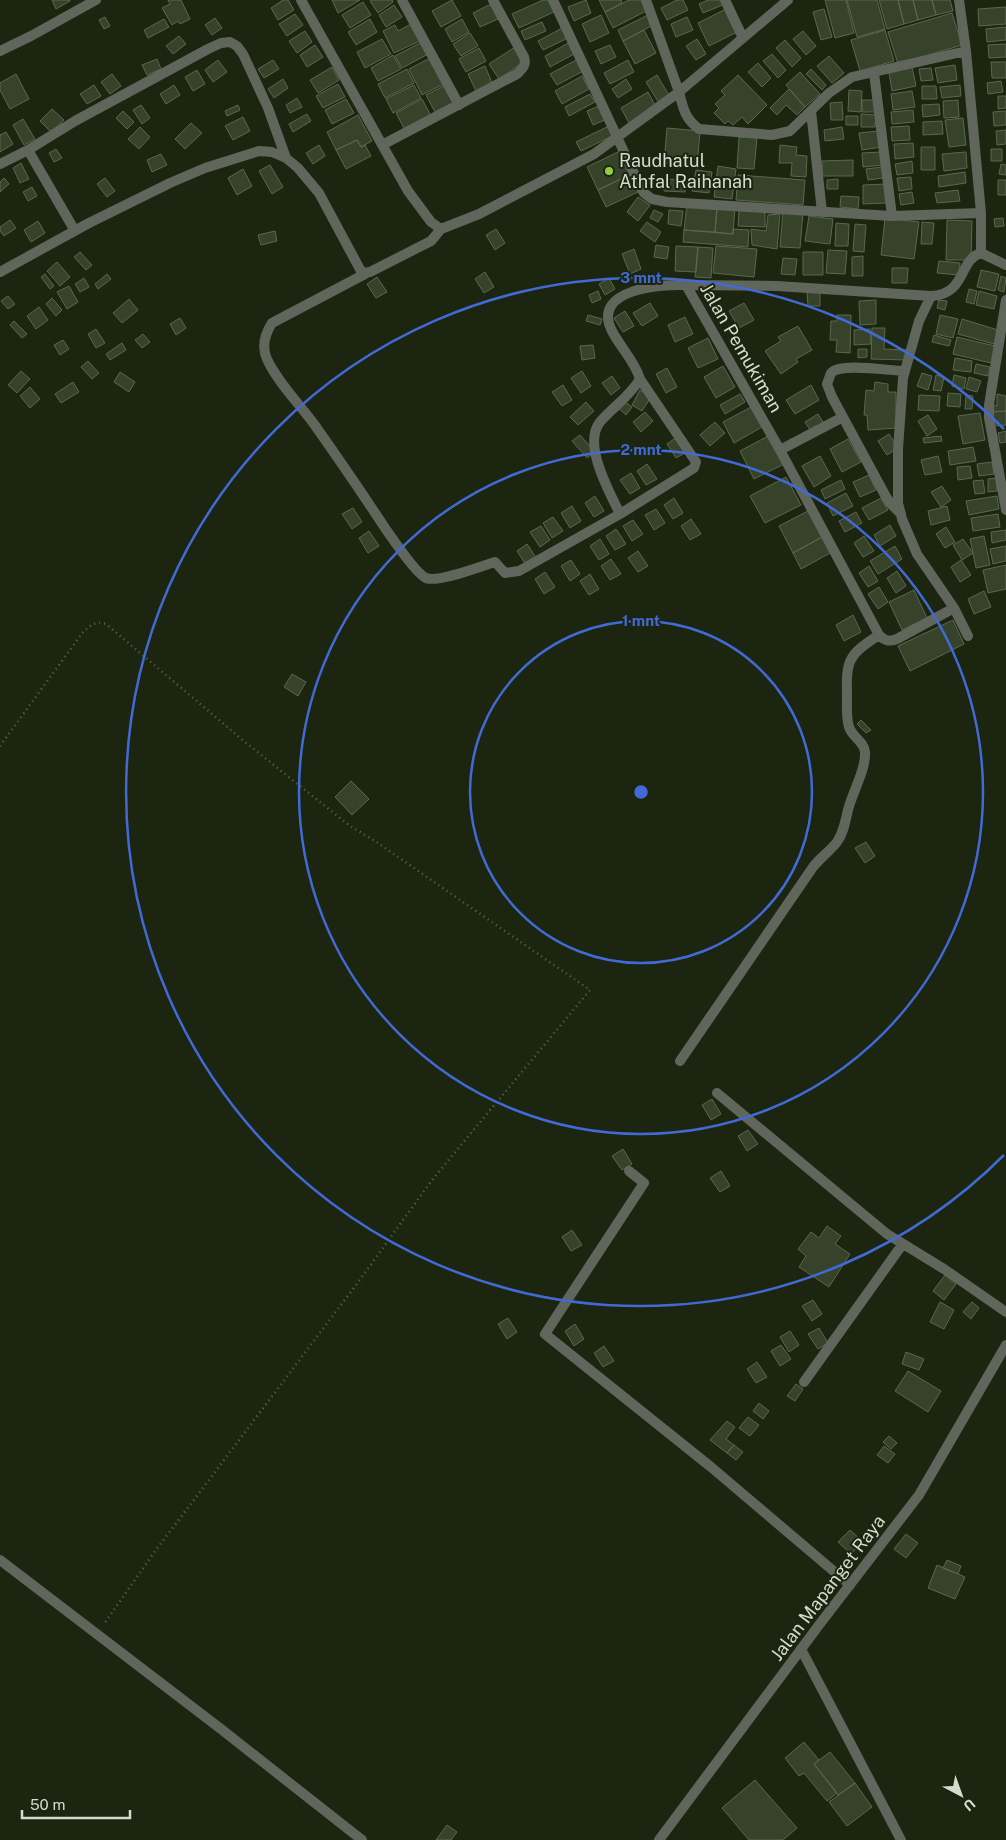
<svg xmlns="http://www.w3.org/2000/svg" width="1006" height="1840" font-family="'Public Sans',sans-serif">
<rect width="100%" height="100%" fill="#1b250f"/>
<path fill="#37422b" stroke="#5b674e" d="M52,0H70V1L56,9Z
M168,0H181L190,19L180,24L178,21L172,25L162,8L170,4Z
M283,0H288L294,10L278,20L271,8Z
M332,0H360L338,13Z
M371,0H392L393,2L378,13L370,1Z
M452,0L461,16L441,27L432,11Z
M543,0H550L556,11L519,28L512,14Z
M586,0L591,13L574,21L568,7Z
M599,0H621L622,3L605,12Z
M629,0H643L648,10L613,28L605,12Z
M677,0H683L688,10L667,20L661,8Z
M708,0H723L725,4L703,13L699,4Z
M825,0H846L854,33L835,38Z
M847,0H877L885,29L857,37Z
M879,0H898L904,24L887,29Z
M898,0H913L918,20L904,24Z
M913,0H932L936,15L918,20Z
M932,0H950L953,11L936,15Z
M363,2L371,15L350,28L342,15Z
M491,4L498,19L480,27L473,13Z
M394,5L402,17L386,27L379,15Z
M1006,7V24L979,26L978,9Z
M728,8L739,31L709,46L698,23Z
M824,9L832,37L821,40L813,12Z
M952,13L962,45L898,64L888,32Z
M295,14L303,25L287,36L279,24Z
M601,15L609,33L590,42L582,24Z
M648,15L653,25L623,41L618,30Z
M105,17L110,26L104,29L99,20Z
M687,17L693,30L676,37L671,24Z
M215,18L222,28L212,35L205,25Z
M164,19L169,27L148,38L144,30Z
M370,19L377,32L356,45L348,32Z
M462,19L469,32L452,42L445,29Z
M542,22L546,31L525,40L521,31Z
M413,23L422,40L394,53L383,31L395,25L398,31Z
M564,27L570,37L543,50L538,41Z
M1006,27V40L987,42L986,29Z
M644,30L656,53L635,64L623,41Z
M885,30L894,61L860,71L851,40Z
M305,31L312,42L297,53L289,41Z
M803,31L816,46L806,55L793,39Z
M470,33L478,46L461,56L453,44Z
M179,36L186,44L173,54L166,46Z
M382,39L391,54L365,68L357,52Z
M697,39L706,54L696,60L686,46Z
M785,40L801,58L792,67L776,48Z
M424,41L430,53L402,68L395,56Z
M570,42L576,53L550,67L545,56Z
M1006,44V57L989,58L988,45Z
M315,45L323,57L307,67L300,55Z
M610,45L616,57L601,64L595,51Z
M515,47L525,61L499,79L489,64Z
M479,48L486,61L466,72L459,59Z
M772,54L786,70L778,78L763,61Z
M393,55L401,69L378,81L371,68Z
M829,56L844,73L832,83L817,66Z
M432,57L446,83L422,95L409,69Z
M157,59L161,69L147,75L142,65Z
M578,59L585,70L557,85L550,74Z
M218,60L227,72L213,82L205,70Z
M273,60L279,69L264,78L258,69Z
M628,60L634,72L610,84L604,73Z
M991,62H1006V78H992Z
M758,63L771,78L762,87L748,72Z
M955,65L957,80L938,83L935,68Z
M485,66L492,83L476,91L468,74Z
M332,67L339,80L318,93L310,80Z
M912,67L916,86L892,91L889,72Z
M931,68L933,80L921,81L919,69Z
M407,69L414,83L385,98L378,84Z
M811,69L826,85L822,90L806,74Z
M197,70L205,84L193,91L185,77Z
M800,72L820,94L805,107L786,85Z
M16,74L29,99L10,109L0,90V83Z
M112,74L121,86L110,94L101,82Z
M657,75L670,97L659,103L646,82Z
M738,75L767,105L748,124L742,117L733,125L728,121L725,124L714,113L719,108L715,104L725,95L721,91Z
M582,76L589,89L562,104L555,91Z
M283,79L288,88L274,98L268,89Z
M626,79L632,89L618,98L612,89Z
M1001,81L1003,92L988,94L987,83Z
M338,84L345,97L323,108L316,96Z
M94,85L101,96L87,104L80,94Z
M174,85L180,95L166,104L160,94Z
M414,85L421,98L393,113L386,99Z
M446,85L455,102L435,112L426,95Z
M960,85L961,96L942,98L940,87Z
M922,86H936L937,99H922Z
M789,89L805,107L797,115L786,105L777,115L770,108Z
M849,90L862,91L861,112L848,111Z
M912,91L915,107L893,110L891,94Z
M648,92L656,107L629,123L621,108Z
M590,94L595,102L569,116L565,107Z
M998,96H1006V108L998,109Z
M297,98L302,107L290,113L286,105Z
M346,99L354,113L332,124L325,110Z
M422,99L431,116L405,130L396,113Z
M862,100H876V112H862Z
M958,100L959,117L944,118L943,101Z
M842,102L843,120H831L830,103Z
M939,104L940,115L923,117L922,105Z
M141,105L150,118L142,124L133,110Z
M238,105L240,110L227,116L225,111Z
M601,105L607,119L593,125L587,111Z
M52,109L64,120L51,132L40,121Z
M913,110L914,122L892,124L891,112Z
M123,111L134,122L127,129L116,118Z
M1006,111V125L994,126L993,112Z
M307,114L311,121L293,132L289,124Z
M861,114L876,115L875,127H861Z
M358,115L372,141L361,147L357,140L336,150L327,132Z
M846,116H858V125H846Z
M243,117L250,131L233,140L225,126Z
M963,118L966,145L949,147L945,120Z
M23,119L35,139L24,145L13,125Z
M942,121L943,134L923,135V122Z
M191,123L202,133L185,149L175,139Z
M609,126L614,135L581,151L576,142Z
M909,126L910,140L892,141L891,127Z
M140,127L150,137L139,149L128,139Z
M842,127L844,139L825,141L824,130Z
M667,128L700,131L697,166L664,163Z
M1006,130V144L997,145L996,131Z
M879,131L881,147L862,150L859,133Z
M6,132L13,144L0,152V135Z
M739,137L757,138L754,169L737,168Z
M357,140L361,147L365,145L371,156L346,169L336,150Z
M913,143L914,157L895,159L894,144Z
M319,145L325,156L313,164L306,153Z
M780,145L797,147L796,155L807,156L806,177L791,176L792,163H779Z
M921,147H935V170H921Z
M56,149L62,158L54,162L49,153Z
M991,149H1002V161H991Z
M620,151L631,174L598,190L587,167Z
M882,152L883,165L863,167L862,153Z
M966,152L967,168L944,171L942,154Z
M161,154L167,165L152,172L147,160Z
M853,160V176H822V161Z
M912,161L913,173L897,175L895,164Z
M21,163L29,179L20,183L13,168Z
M1001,164L1006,165V175L999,174Z
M270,165L283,187L272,194L259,171Z
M718,166L736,169L732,199L714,197Z
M882,167L883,178L868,180L866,169Z
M243,169L252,186L237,195L228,178Z
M696,170L712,172L709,193L692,191Z
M965,172L966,183L939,187L938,176Z
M631,174L640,191L606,207L598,190Z
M738,175L805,180L803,205L736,200Z
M911,177L912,189L899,191L897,178Z
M4,178L9,184L0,192V182Z
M105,178L115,191L107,197L97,184Z
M665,179L686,180L685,192L664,191Z
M838,179V189H827V180Z
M998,180H1006V195H998Z
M886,184L887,203L863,204V185Z
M32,187L37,196L28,201L23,192Z
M958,190L960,201L937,203L935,193Z
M912,192L914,203L901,205L899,194Z
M841,196L859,197L858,209L840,207Z
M638,197L650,205L638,221L627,212Z
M687,204L717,207L715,232L684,230Z
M717,207L735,208L733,234L715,232Z
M654,210L663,214L658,222L650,218Z
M669,210L683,211L681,226L668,224Z
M739,210L765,211V227L738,226Z
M783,211L803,212L800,248L780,247Z
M780,214L777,249L752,245L751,229L766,231L768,215Z
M809,216L833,219L830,244L805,241Z
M885,218L919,222L914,259L881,255Z
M1003,218L1004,226L995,227L994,219Z
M10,220L16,228L4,236L0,231V227Z
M947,220L972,221L971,260H946Z
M38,221L45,233L31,242L24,230Z
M647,222L661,232L655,242L640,231Z
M922,222L934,223L932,244H921Z
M836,223L849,224L848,246H835Z
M855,224L866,225L864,252L853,251Z
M496,229L505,243L495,250L486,235Z
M733,229L749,230L748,247L683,242L684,230L733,234Z
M275,231L277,241L261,245L258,235Z
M656,245L669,247L667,259L654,257Z
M676,246L698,247L696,272L675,271Z
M716,246L757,249L754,277L713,273Z
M698,247L713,248L711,278L695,277Z
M634,249L641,269L630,274L622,254Z
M828,250L847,251L845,274L826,273Z
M80,252L92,265L86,270L74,257Z
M803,252H823V275H803Z
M863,256V276H852V257Z
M783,258L797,259L795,275L781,274Z
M939,261L960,263L959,275L937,273Z
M57,262L70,277L60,286L47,271Z
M892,268H908L907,283H892Z
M981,270L999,274L995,291L977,287Z
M485,272L494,287L484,293L475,279Z
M45,274L54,286L50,289L41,277Z
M107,274L111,279L98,289L95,284Z
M1001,276L1006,278L1004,292L998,290Z
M377,277L387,292L376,298L367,284Z
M84,278L89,287L80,292L75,284Z
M609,278L615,289L605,295L599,284Z
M69,286L78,302L67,309L57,292Z
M969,289L977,291L974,304L966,302Z
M598,291L601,299L592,303L589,295Z
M979,291L997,296L994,309L976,305Z
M807,292H820V306H808Z
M8,296L15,304L8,309L1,301Z
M52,298L62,310L56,316L46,304Z
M129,299L138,310L122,323L113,313Z
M876,300V324L860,325L859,301Z
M939,300L947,301L945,310L937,308Z
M650,303L658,316L642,326L633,313Z
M744,303L754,320L739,328L729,311Z
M39,307L48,320L36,329L27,316Z
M625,311L634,326L623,332L614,318Z
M588,315L602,319L600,325L586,321Z
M837,315H851L850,353L836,352L837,340H830L831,321H837Z
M940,315L958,319L953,338L936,334Z
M685,317L693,334L675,342L668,325Z
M180,318L186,328L176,335L170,324Z
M962,319L998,330L994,344L958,334Z
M14,321L27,334L22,338L10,325Z
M798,326L812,350L796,359L798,362L781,374L765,351L781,341L778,337Z
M872,328H885L884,349L908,350L907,360L871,359Z
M96,329L105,343L96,348L88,334Z
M870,329L871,344L854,345V330Z
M143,334L150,342L142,348L135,340Z
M934,335L951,340L949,346L932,342Z
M957,337L995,346L991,363L953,354Z
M708,338L718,359L698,368L688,348Z
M63,340L69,349L60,355L54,345Z
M122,343L126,350L110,360L106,354Z
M593,345L595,358L582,360L580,346Z
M858,349H867V357L858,358Z
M955,358L972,361L971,372L953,370Z
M88,361L99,373L92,379L81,367Z
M976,364L990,367L988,376L974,373Z
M723,366L735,387L716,398L704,377Z
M667,368L677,387L666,393L656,374Z
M21,371L30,379L17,393L8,385Z
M582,371L591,386L581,393L571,378Z
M120,372L135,382L129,392L114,382Z
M922,373L932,376L928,390L917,386Z
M936,375L944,377L941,391L933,390Z
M954,375L966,378L964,389L952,386Z
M612,376L620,388L611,395L602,383Z
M969,377L981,381L977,392L966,389Z
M73,382L79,392L61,403L55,394Z
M875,382L888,384V392H896V428L868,430L867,415H864L866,390L874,391Z
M563,385L572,400L562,406L552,392Z
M811,385L819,400L795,414L786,400Z
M30,387L40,399L30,408L20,396Z
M640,390L651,397L642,411L632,405Z
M948,393L961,394L960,407L947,406Z
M740,394L745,402L725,414L720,405Z
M997,394L1006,396V411L992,412V405L997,406Z
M919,395L940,396L939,411L918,410Z
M966,395L973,396L972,409H965Z
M624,401L632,407L626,415L618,408Z
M586,402L594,411L578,425L570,417Z
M751,407L762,427L734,443L723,422Z
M1006,411V425L994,426L992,412Z
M645,412L653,421L641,432L633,422Z
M980,413L985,440L963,444L958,416Z
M818,414L824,424L811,431L805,422Z
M928,415L937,429L927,436L918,421Z
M715,422L725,433L710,446L700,435Z
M1006,431V442L1000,443L998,433Z
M889,434L898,448L887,455L878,441Z
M580,435L595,452L587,458L572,441Z
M770,435L784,464L754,479L740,451Z
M941,436L942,441L924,443L923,438Z
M677,437L687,452L676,458L667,444Z
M848,439L861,462L842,472L830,449Z
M973,447L976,461L950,465L948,451Z
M820,456L831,476L814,487L802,466Z
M938,456L942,472L925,475L921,460Z
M992,462L994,474L979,476L977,464Z
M647,464L657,479L646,485L637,471Z
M970,466L972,478L958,480L957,467Z
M631,473L640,488L630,494L620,480Z
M869,475L876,490L860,497L853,482Z
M786,477L801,505L765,523L750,496Z
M996,478L997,491L988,492V479Z
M841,480L845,489L825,499L821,490Z
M983,480L985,493L975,494L973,481Z
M942,486L951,500L941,507L931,492Z
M846,493L853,506L833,516L827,503Z
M595,496L604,511L594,517L585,503Z
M997,496L999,509L969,515L966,501Z
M674,498L683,513L673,519L664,505Z
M881,498L888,510L869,520L862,508Z
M572,506L581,521L570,528L561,513Z
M947,506L950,520L931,525L928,511Z
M353,508L362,522L352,529L342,514Z
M656,509L665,523L654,530L645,515Z
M808,511L822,537L793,553L779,526Z
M856,512L862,523L845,532L839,521Z
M998,514L1000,527L973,531L971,518Z
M553,517L563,531L552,538L543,523Z
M691,519L701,534L690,540L681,526Z
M633,520L643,534L632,541L623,526Z
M890,525L896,536L880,546L874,535Z
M541,526L550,540L540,547L530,532Z
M946,527L955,542L945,548L936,534Z
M616,529L626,544L615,550L606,536Z
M1006,530V540L992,543L991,532Z
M369,531L379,546L368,553L359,538Z
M864,536L874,551L863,557L854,543Z
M984,536L990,565L976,568L970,539Z
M822,537L830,553L801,569L793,553Z
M600,539L609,554L599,560L590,546Z
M963,539L973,553L962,560L953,545Z
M527,544L537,559L526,565L517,551Z
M895,546L902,559L878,574L870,561Z
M1006,546V561L993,564L990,549Z
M638,551L648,566L638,572L628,558Z
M611,559L621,574L610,580L601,566Z
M571,560L580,574L570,581L561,566Z
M961,560L971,575L960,582L951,567Z
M1006,565V589L988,593L983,570Z
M869,566L878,581L868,587L859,573Z
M897,571L906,586L896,593L887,578Z
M545,572L555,587L544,594L535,579Z
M590,574L599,589L589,595L580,581Z
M879,587L888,602L878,609L868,594Z
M914,590L927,618L902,630L889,602Z
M984,591L991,607L974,614L968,599Z
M853,615L861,632L844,641L836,625Z
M953,620L964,644L910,671L898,646Z
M292,674L306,682L298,696L284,687Z
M861,720L871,730L866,733L857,724Z
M351,781L369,799L352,815L335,797Z
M866,842L875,856L865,863L855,848Z
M712,1099L721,1114L711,1120L702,1105Z
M748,1130L758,1144L747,1151L738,1136Z
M623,1149L632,1164L622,1170L612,1156Z
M721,1171L730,1186L720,1192L710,1178Z
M827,1226L841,1236L835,1244L850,1254L829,1287L799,1267L806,1256L798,1249L811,1232L819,1238Z
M572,1230L582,1245L571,1251L562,1237Z
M945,1275L956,1284L944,1300L933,1291Z
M813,1300L822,1314L812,1321L802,1306Z
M940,1302L954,1310L944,1329L930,1322Z
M972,1302L979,1308L971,1319L963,1312Z
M508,1318L517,1332L507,1339L498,1324Z
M575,1324L584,1339L574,1346L565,1331Z
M819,1328L828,1343L818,1349L808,1334Z
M790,1331L799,1345L789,1352L780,1337Z
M781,1345L791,1359L780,1366L771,1351Z
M604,1346L614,1361L603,1367L594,1353Z
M906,1352L924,1359L919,1370L902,1364Z
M757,1362L767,1377L756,1383L747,1369Z
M908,1371L941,1391L928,1412L895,1391Z
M796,1384L803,1389L795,1401L787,1396Z
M759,1403L769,1411L763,1419L753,1411Z
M748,1417L759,1425L750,1436L739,1428Z
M727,1421L735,1427L726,1439L734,1445L727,1453L710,1440Z
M889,1436L897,1443L891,1449L883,1442Z
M734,1445L743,1452L736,1460L727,1453Z
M884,1446L895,1454L888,1463L877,1455Z
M850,1530L863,1542L851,1554L838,1542Z
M906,1534L918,1543L906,1558L894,1549Z
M947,1560L961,1566L958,1574L943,1568Z
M937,1565L965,1577L955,1599L928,1588Z
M804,1742L819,1760L814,1764L837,1793L827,1801L804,1773L799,1776L785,1758Z
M830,1752L855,1783L838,1795L814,1764Z
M755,1780L797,1828L783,1840H749L722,1808Z
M855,1783L872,1807L847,1826L829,1802Z
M447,1825L457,1832L451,1840H436Z"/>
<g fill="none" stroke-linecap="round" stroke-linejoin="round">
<path stroke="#5e6754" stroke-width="2.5" stroke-dasharray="1 4" stroke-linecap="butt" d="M0,746L83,632C91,625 95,621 106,624L245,742L350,826L375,841L590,990L432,1180L356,1285L153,1554L104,1624"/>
<path stroke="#60665b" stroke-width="10" d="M301,0L408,191L431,222L441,229L479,214L594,154L679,92L646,0
M402,0L459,105
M553,0L639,184L644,193L652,199L667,202L892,216L981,213
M725,0L743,38
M788,0L679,92C683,108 685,119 699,129L772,135L790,131L829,93L852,77L966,51L959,0
M0,51L31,36L96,0
M966,51L981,213V253L1006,265
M874,73L892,216
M811,111L822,212
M382,145L517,74C522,69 527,65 524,57L493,0
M28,150L75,231
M0,164L28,150L75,121L208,49L221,43L230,42L237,46L243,54L268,108L286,158
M0,272L89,223L170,183L205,168L259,151L272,152L286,158L298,168L319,193L362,273L370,272L431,241L441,229
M365,274L272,323C265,334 261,346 267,359C276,380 300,405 314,424C338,458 362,493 385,528C392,538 416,574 426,578C439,583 481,566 495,562L505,573L519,571L620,514L694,468L696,462L640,379
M1006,300L989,405V418L1006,510
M843,417L780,450L686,285L777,286L931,296
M780,450L879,635C885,641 889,642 897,639L954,608
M620,514C610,493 582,444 600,422C613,407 630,396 640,379C635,361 619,346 611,329C593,289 661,284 686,285
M901,514L890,503L885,495L832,397L827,384L831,373C841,362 889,371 905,371
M968,636L954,608L917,554L902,519L898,503V449L903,378L919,321L931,296C967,294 958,260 981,253
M680,1061L813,867C820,858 830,851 837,842C844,832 845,822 848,810C852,793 866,770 865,752C864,741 852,737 849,727C846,718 847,706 847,697C846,660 848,655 879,635
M717,1093L887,1234L944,1269L1006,1312
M629,1171L644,1183L545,1334L711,1467L850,1585
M804,1382L902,1245
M0,1560L221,1729L362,1840
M801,1649L901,1840"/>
<path stroke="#60665b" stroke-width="10" d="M659,1840L819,1625L919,1495L1006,1345"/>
</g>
<g fill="none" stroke="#426ad6" stroke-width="2.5">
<circle cx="641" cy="792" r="171"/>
<circle cx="641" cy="792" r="342"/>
<path d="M1004 1155A514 514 0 1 1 1004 429"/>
</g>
<circle fill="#93cd3d" stroke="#1b250f" stroke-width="2" cx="609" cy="171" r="5"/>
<g text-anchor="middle" stroke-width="4" stroke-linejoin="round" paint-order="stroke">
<g font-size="18" fill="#d5dcce" stroke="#1b250f" text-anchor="start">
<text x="619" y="167">Raudhatul<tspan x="619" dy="21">Athfal Raihanah</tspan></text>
</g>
<g font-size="18" fill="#d5dcce" stroke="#1b250f">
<text transform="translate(741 348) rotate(60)" y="6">Jalan Pemukiman</text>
<text transform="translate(828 1588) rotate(-53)" y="6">Jalan Mapanget Raya</text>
</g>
</g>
<circle cx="641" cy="792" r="8" fill="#426ad6" stroke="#1b250f" stroke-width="2.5"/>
<g font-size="15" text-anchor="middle" font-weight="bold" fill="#426ad6" stroke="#1b250f" stroke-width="4" stroke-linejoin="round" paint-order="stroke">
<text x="641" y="283">3 mnt</text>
<text x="641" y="455">2 mnt</text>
<text x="641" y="626">1 mnt</text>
</g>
<g transform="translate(961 1795) rotate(139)" stroke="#1b250f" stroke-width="4" paint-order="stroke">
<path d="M0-4L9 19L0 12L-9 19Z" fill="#d5dcce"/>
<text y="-8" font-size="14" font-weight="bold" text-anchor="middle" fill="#d5dcce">U</text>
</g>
<path d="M22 1810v8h108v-8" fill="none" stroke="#d5dcce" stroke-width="2.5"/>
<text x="30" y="1810" font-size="15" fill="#d5dcce" stroke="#1b250f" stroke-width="4" paint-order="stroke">50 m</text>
</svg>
